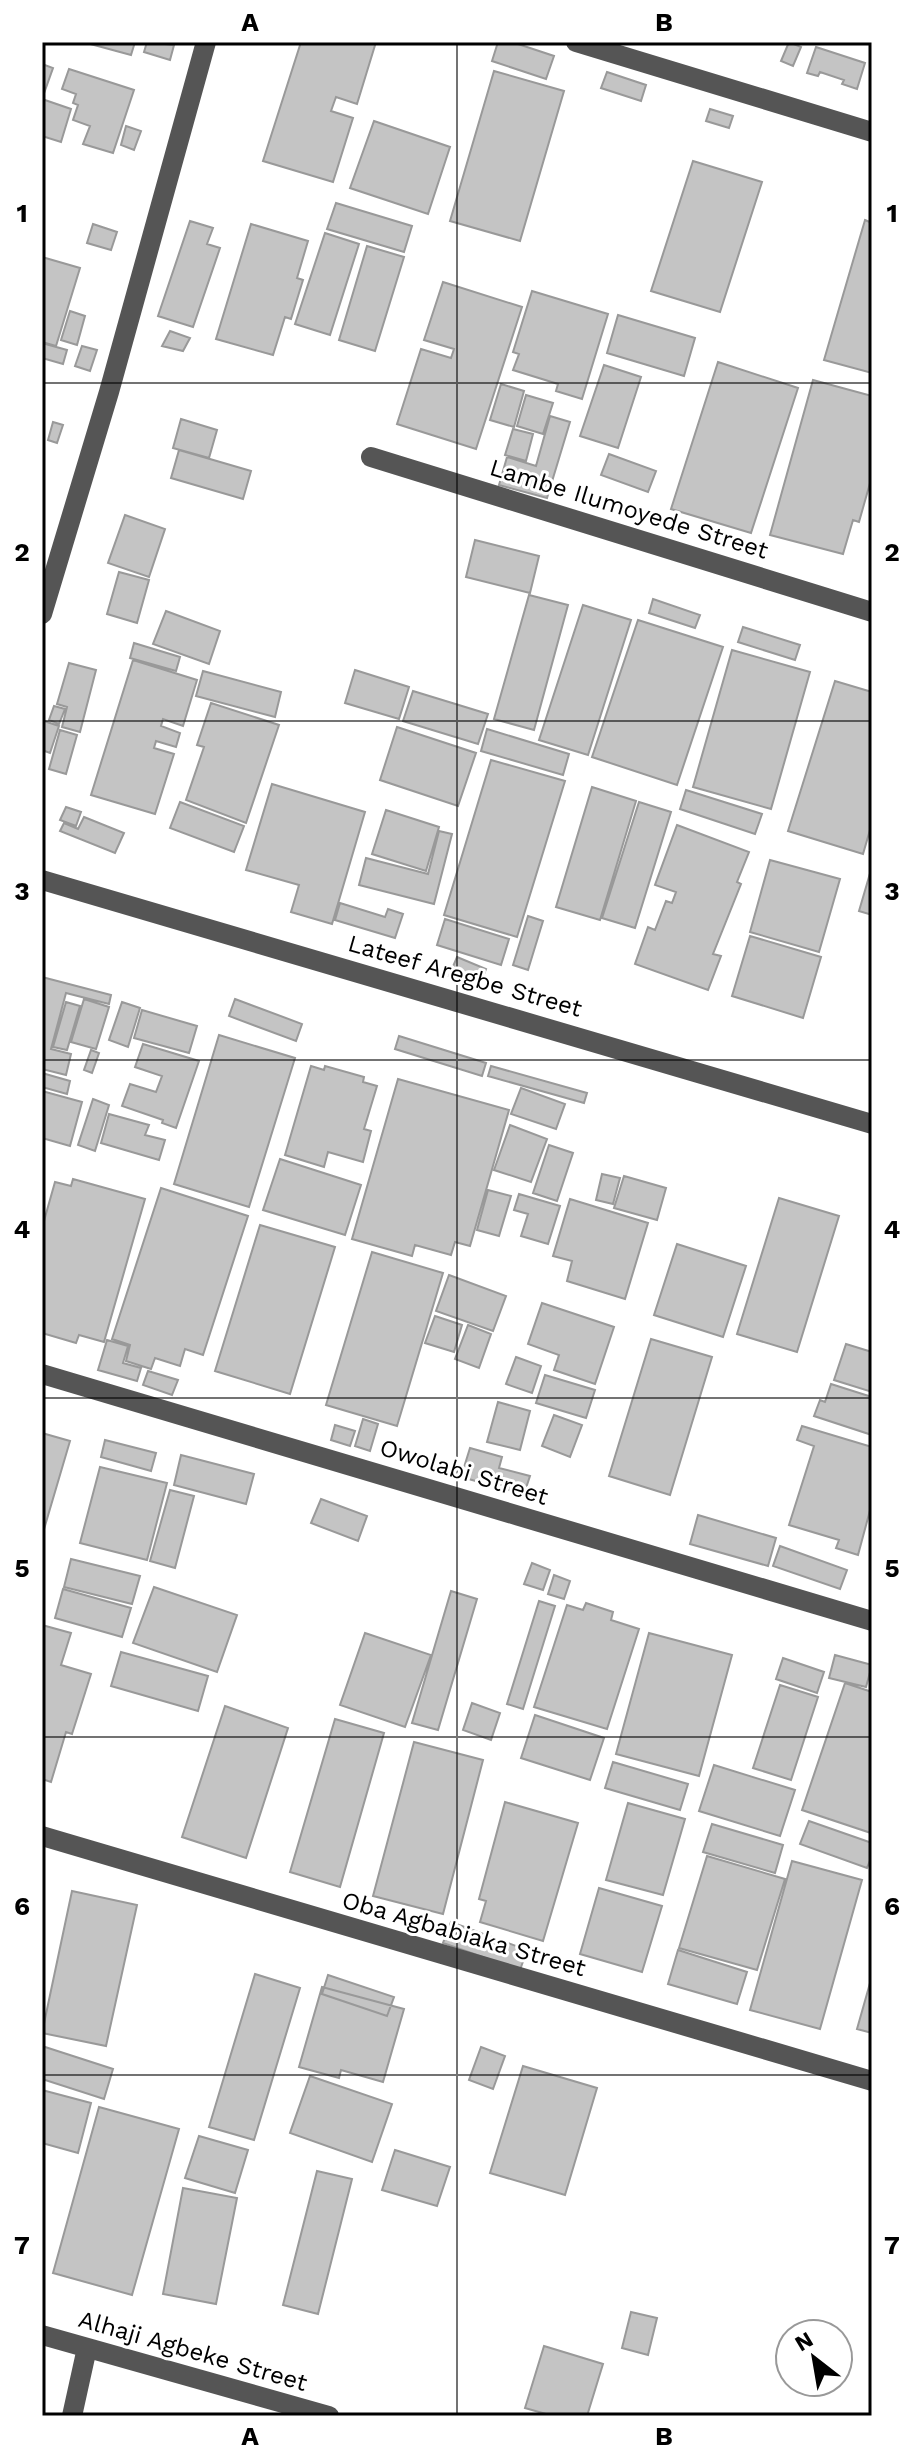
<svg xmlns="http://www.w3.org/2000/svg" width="914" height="2458" font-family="'Work Sans',sans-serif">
<rect width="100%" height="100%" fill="#fff"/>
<path fill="#c4c4c4" stroke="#999" stroke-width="2" d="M83,42H135L131,55Z
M147,42L174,45L170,60L144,52Z
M301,42H376L357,104L336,97L331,111L353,118L333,182L263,161Z
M498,42H512L554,56L546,79L492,61Z
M789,42L801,47L793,66L781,61Z
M816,47L865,63L857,89L842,84L844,80L820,72L818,76L807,73Z
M42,64L53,68L42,99Z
M69,69L134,90L113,153L83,144L90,126L73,120L78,105L73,103L76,94L62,89Z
M494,71L564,91L520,241L450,221Z
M607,72L646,85L641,101L601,88Z
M42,99L71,109L61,142L42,136Z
M710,109L733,116L729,128L706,121Z
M374,121L450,147L428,214L350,188Z
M126,126L141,131L134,150L121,145Z
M693,161L762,182L720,312L651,291Z
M336,203L412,226L404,252L327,229Z
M865,220L872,223V373L824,360Z
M190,221L213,228L207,244L220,248L193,327L158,316Z
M93,224L117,232L111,250L87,243Z
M251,224L308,241L297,278L303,280L291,319L285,317L273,355L216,339Z
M325,233L359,244L330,335L295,324Z
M367,246L404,257L375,351L339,340Z
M42,257L80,268L56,346L42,342Z
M443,282L522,307L476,449L397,424L421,349L451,358L454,349L424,340Z
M532,291L608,314L582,399L556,391L558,384L513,370L519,354L513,352Z
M70,311L85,316L77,345L61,340Z
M618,315L695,338L684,376L607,353Z
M170,331L190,338L183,351L162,346Z
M42,343L67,350L63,364L42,358Z
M82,346L97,350L90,371L75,366Z
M718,362L798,388L751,533L671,509Z
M604,365L641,377L618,448L580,436Z
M813,380L872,396V476L859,522L853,520L843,554L770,535Z
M501,384L524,391L514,427L490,420Z
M526,395L553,403L543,434L517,426Z
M550,416L570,422L547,498L499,485L507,457L536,466Z
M181,419L217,430L209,458L173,448Z
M53,422L63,425L57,443L48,440Z
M513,429L533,434L526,461L505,455Z
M179,450L251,471L243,499L171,478Z
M609,454L656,471L648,492L601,475Z
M125,515L165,529L149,577L108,563Z
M475,540L539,556L530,593L466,577Z
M119,572L149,580L137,623L107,614Z
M529,595L568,605L534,730L494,719Z
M653,599L700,615L695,628L649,613Z
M583,605L631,620L588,755L539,740Z
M166,611L220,631L209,664L153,644Z
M638,620L723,647L677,785L592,757Z
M743,627L800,645L795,660L738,642Z
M134,643L180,657L176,671L130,658Z
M732,650L810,672L771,809L693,787Z
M133,660L197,680L183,726L163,719L161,726L180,733L176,747L156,741L154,748L174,754L155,814L91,795Z
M69,663L96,670L80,732L62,727L67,707L57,704Z
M355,670L409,687L399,719L345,703Z
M203,671L281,692L275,717L196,696Z
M835,681L872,692V823L863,854L788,831Z
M413,691L488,714L478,744L403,721Z
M211,703L279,725L246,823L186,800L204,747L197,745Z
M54,706L65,709L59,724L49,720Z
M44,721L59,726L50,753L42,750Z
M397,727L476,753L458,806L380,780Z
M487,729L569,754L563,775L481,751Z
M60,730L77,735L66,774L49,769Z
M491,760L565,781L517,937L444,915Z
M272,784L365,812L332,924L291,912L299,885L246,870Z
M592,787L636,801L600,920L556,907Z
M686,790L762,814L755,834L680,809Z
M180,802L244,826L234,852L170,828Z
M639,802L671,812L635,928L602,918Z
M66,807L81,812L76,826L60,820Z
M386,810L439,827L426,871L372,854Z
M84,817L124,833L115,853L60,831L64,823L78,829Z
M677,825L749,852L737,882L741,884L713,954L721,956L708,990L635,964L648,927L655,930L666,901L672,903L676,892L655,885Z
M439,831L452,834L434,904L359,885L366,858L428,874Z
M770,860L840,879L819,952L750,932Z
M871,870L872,871V915L859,911Z
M340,903L385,917L388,909L403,914L395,938L335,920Z
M528,916L543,921L528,970L513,965Z
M445,919L509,939L501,965L437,945Z
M750,936L821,957L803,1018L732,996Z
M457,957L486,969L479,987L449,976Z
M42,977L111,995L109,1004L66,993L51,1049L71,1054L66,1075L42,1069Z
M84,999L109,1007L96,1049L71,1042Z
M235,999L302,1024L296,1041L229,1016Z
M66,1002L80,1006L67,1050L53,1047Z
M122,1002L140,1008L128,1047L109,1040Z
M142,1010L197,1026L189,1053L134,1038Z
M219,1035L295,1058L249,1207L174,1184Z
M399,1036L486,1063L482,1076L395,1049Z
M143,1044L199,1061L176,1128L162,1123L163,1120L122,1106L130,1084L156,1092L162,1076L135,1067Z
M91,1050L99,1053L92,1073L84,1070Z
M311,1066L324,1070L325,1066L364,1077L363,1082L377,1086L364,1129L371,1131L363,1162L328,1152L324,1167L285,1155Z
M491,1066L587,1093L584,1103L488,1076Z
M42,1073L70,1081L67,1094L42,1087Z
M398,1079L509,1110L470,1246L455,1242L451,1255L415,1245L412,1256L352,1239Z
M521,1088L565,1104L556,1129L511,1114Z
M42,1091L82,1102L70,1146L42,1138Z
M93,1099L109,1105L95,1151L78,1145Z
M109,1114L149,1125L145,1135L165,1140L159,1160L101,1143Z
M510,1125L547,1139L531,1182L494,1170Z
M549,1145L573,1153L557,1201L533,1193Z
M280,1159L361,1185L345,1235L263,1210Z
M602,1174L620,1178L613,1204L596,1200Z
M624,1176L666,1188L657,1220L614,1208Z
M73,1179L145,1199L104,1342L79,1335L76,1343L42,1333V1228L55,1182L71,1186Z
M161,1188L248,1216L203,1355L185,1349L180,1366L155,1358L151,1369L126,1361L130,1345L112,1339Z
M488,1190L511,1196L499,1236L477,1230Z
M519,1194L560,1206L548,1244L521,1236L528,1214L514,1210Z
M779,1198L839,1216L797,1352L737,1334Z
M570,1199L648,1223L625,1299L567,1281L572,1261L553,1256Z
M260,1225L335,1247L290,1394L215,1371Z
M677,1244L746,1266L723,1337L654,1315Z
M372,1252L443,1273L397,1426L326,1405Z
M449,1275L506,1296L493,1331L436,1311Z
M542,1303L614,1327L595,1384L554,1370L559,1355L528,1344Z
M435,1316L462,1325L454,1352L425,1343Z
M468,1325L491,1334L479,1368L455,1359Z
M651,1339L712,1357L670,1495L609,1476Z
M107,1340L128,1346L123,1363L141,1368L137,1381L98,1370Z
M846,1344L872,1352V1392L834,1380Z
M516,1357L541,1366L532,1393L506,1384Z
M148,1371L178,1380L172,1395L143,1385Z
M545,1375L595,1390L586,1418L536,1403Z
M831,1384L872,1397V1435L814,1416L820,1400L825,1402Z
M498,1402L530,1411L520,1450L487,1442Z
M554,1415L582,1425L570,1457L542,1446Z
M363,1419L378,1424L370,1451L355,1446Z
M335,1425L355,1431L350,1446L331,1440Z
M802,1426L872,1447V1503L858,1555L836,1548L839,1540L789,1525L814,1446L797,1440Z
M42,1433L70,1441L42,1536Z
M105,1440L156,1453L151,1471L101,1457Z
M470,1448L502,1457L499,1468L530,1476L524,1494L461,1477Z
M181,1455L254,1474L246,1504L174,1485Z
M100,1467L167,1483L147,1560L80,1543Z
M170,1490L194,1496L175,1568L150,1561Z
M321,1499L367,1516L358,1541L311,1523Z
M698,1515L776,1538L768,1566L690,1544Z
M780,1546L847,1570L840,1589L773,1566Z
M71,1559L140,1576L132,1604L64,1587Z
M532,1563L550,1570L543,1590L524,1584Z
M554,1575L570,1581L564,1599L548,1594Z
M154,1587L237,1615L217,1672L133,1643Z
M63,1589L131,1608L122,1637L55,1618Z
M451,1591L477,1599L438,1730L412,1723Z
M539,1601L555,1606L523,1709L507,1704Z
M586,1603L613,1612L611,1620L639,1629L607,1729L534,1707L567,1605L583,1610Z
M42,1625L71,1633L61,1665L91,1674L72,1734L66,1732L51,1782L42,1779Z
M365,1633L431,1655L405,1727L340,1705Z
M649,1633L732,1655L699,1776L616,1754Z
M121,1652L208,1676L198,1711L111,1686Z
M835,1655L872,1665L866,1687L829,1678Z
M783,1658L824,1672L817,1693L776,1679Z
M845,1683L872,1692L871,1833L802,1810Z
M780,1685L818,1697L791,1780L753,1768Z
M472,1703L500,1713L491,1740L463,1730Z
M225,1706L288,1728L246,1858L182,1837Z
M535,1715L604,1738L590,1780L521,1758Z
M335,1719L384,1733L340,1887L290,1872Z
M414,1742L483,1760L443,1914L373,1896Z
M613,1762L688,1784L680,1810L605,1788Z
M714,1765L795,1790L780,1836L699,1811Z
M505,1802L578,1823L543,1941L480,1922L486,1901L479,1899Z
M628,1803L685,1819L663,1895L606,1880Z
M809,1821L872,1843V1856L867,1868L800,1844Z
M712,1824L783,1845L775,1873L703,1852Z
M707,1856L785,1879L757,1970L679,1948Z
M792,1861L862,1880L820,2029L750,2010Z
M599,1888L662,1906L642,1972L580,1954Z
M72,1891L137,1905L106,2046L42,2033Z
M451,1922L527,1950L520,1970L443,1943Z
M678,1950L747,1972L737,2004L668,1984Z
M255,1974L300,1988L254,2140L209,2127Z
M328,1975L394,1997L387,2016L322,1994Z
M872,1976V2033L857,2029Z
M322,1987L404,2009L383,2082L341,2070L339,2078L299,2067Z
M42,2046L113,2069L104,2099L42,2079Z
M481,2047L505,2056L493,2089L469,2080Z
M523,2066L597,2088L565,2195L490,2173Z
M310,2076L392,2104L372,2162L290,2133Z
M42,2090L91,2103L78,2153L42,2143Z
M99,2107L179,2129L132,2295L53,2273Z
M199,2136L248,2150L235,2193L185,2178Z
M395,2150L450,2167L437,2206L382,2190Z
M317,2171L352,2179L318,2314L283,2305Z
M183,2188L237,2198L216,2304L163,2294Z
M631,2312L657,2318L648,2355L622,2348Z
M544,2346L603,2364L587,2416H553L525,2408Z"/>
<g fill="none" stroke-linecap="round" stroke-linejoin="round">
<path stroke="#555" stroke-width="20" d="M576,42L872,132
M371,457L872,612
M42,614L109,392L206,42
M42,880L872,1124
M42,1374L872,1621
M42,1836L872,2081
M42,2335L329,2416
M72,2416L87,2348"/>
</g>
<path fill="none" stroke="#000" stroke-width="2" stroke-opacity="0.55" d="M457,42V2416M42,383H872M42,721H872M42,1060H872M42,1398H872M42,1737H872M42,2075H872"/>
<g text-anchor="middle" stroke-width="6" stroke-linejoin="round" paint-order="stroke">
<g font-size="24" fill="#000" stroke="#fff">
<text transform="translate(629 509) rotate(17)" y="8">Lambe Ilumoyede Street</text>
<text transform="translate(465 976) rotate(16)" y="8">Lateef Aregbe Street</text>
<text transform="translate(464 1472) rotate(17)" y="8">Owolabi Street</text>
<text transform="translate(464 1934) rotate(16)" y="8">Oba Agbabiaka Street</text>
<text transform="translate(193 2351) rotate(16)" y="8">Alhaji Agbeke Street</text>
</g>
</g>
<rect width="914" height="2458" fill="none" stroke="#ffffff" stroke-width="88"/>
<g transform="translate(814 2358) rotate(329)"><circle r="38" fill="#ffffff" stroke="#999999" stroke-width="2"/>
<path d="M0-6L14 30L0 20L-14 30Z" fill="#000000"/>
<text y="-12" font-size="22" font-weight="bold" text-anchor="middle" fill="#000000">N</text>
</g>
<rect x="44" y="44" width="826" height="2370" fill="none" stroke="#000" stroke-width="3"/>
<g font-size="26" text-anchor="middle" font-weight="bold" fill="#000">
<text x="250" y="31">A</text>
<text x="664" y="31">B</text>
<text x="22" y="222">1</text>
<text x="892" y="222">1</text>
<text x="22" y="561">2</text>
<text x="892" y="561">2</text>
<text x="22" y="900">3</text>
<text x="892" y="900">3</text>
<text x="22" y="1238">4</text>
<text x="892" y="1238">4</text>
<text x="22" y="1577">5</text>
<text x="892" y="1577">5</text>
<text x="22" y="1915">6</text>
<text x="892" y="1915">6</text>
<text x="22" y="2254">7</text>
<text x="892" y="2254">7</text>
<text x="250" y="2445">A</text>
<text x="664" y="2445">B</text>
</g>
</svg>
